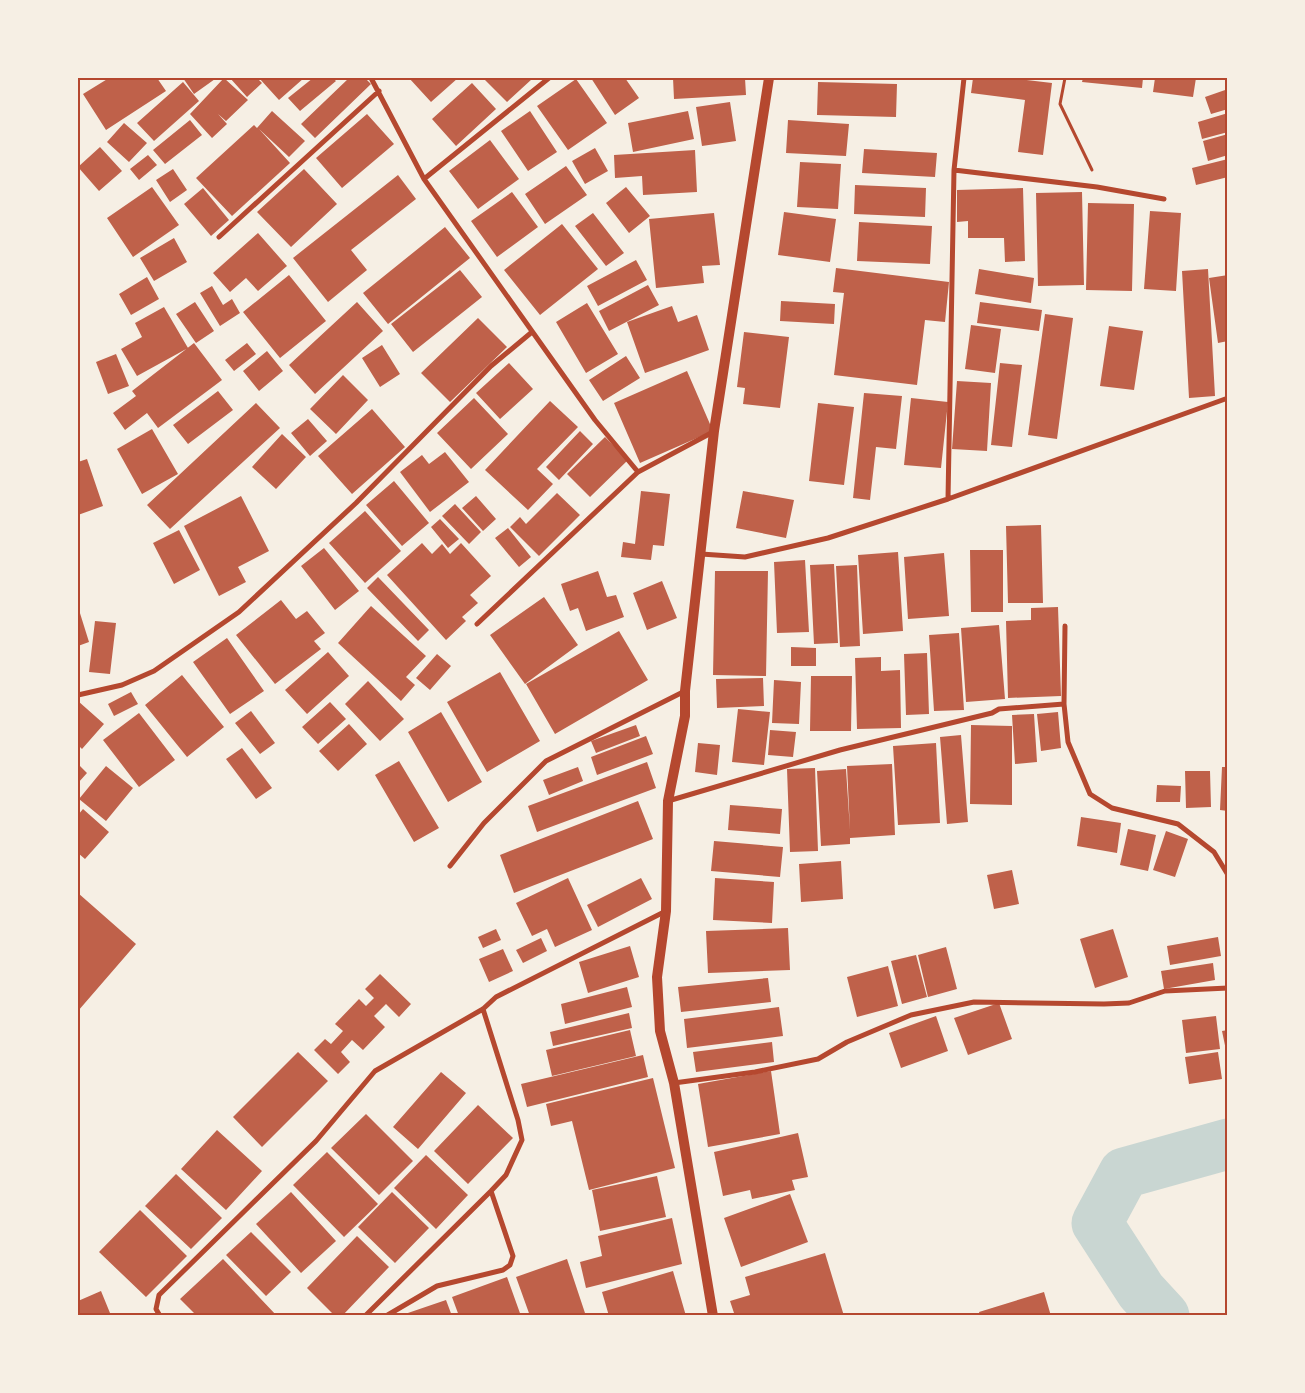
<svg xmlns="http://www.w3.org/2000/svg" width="1305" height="1393" font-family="'Varela Round',sans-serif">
<rect width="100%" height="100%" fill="#f6efe4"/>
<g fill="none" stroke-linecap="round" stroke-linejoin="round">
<path stroke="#c9d6d2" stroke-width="51" d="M1164,1316L1141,1291L1097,1223L1124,1173L1228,1144"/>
</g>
<path fill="#bf614a" d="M109,78H157L166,91L106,130L83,94Z
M183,78H214L215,79L194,94Z
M224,78L248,100L226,121L218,114L227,124L212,138L190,114Z
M230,78H257L262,83L247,97Z
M259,78H304L279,100Z
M313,78H333L336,81L300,111L288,98Z
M349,78H365L371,84L315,138L301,124Z
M409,78H458L431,102Z
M483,78H531L532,79L507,102Z
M591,78H625L639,98L615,115Z
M673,78H745L746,95L674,99Z
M973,78H1009L1052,83L1043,155L1018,152L1025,100L971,93Z
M1083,78H1143L1142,88L1082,82Z
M1155,78H1196L1193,97L1153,92Z
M576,79L607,123L568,150L537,106Z
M183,82L199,101L154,141L137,123Z
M818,82L897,84L896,117L817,115Z
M472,83L496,109L456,146L432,119Z
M1228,89V109L1211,114L1205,97Z
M730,102L736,141L702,146L696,107Z
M272,111L305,141L289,157L259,129L290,163L232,216L196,178L254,125L257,128Z
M530,111L557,152L528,171L501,131Z
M688,111L694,139L633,152L628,123Z
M1228,113V132L1202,139L1198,122Z
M367,114L394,144L342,188L316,158Z
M190,120L202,135L165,164L153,150Z
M788,120L849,124L846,156L786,153Z
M124,123L147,143L129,162L107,142Z
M1228,134V155L1208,161L1203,141Z
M490,140L519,179L478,209L449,171Z
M100,147L122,171L99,191L78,167Z
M595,148L608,171L585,184L572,161Z
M864,149L937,153L935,177L862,173Z
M695,150L697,192L643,195L642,176L615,178L614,155Z
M148,155L157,165L139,180L130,169Z
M1228,159V177L1196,185L1192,168Z
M800,162L841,164L838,209L797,207Z
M566,166L587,195L545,224L525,194Z
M173,169L187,190L170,202L156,180Z
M304,169L337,204L291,247L257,212Z
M398,175L416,199L351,250L367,270L328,302L293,258Z
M855,185L926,188L925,217L854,214Z
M152,187L179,225L133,257L107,218Z
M626,187L650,216L629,233L606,203Z
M203,188L229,220L211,236L184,204Z
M1023,188L1025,261L1005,262L1004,238H968V221L957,222V190Z
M512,192L538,227L497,257L471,221Z
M1082,192L1084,285L1038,286L1036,193Z
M1088,203L1134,204L1132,291L1086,290Z
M1150,211L1181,213L1176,291L1144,289Z
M784,212L836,219L830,262L778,255Z
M593,213L624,253L606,266L575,226Z
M714,213L720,265L702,266L704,283L656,288L649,219Z
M859,222L932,226L930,264L857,261Z
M562,224L598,269L540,315L504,270Z
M445,227L470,258L388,324L363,293Z
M258,233L287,266L258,291L246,278L230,292L213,273Z
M174,238L187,262L154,281L140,258Z
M636,260L647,280L598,306L587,286Z
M836,268L949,282L945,322L925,320L917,385L834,375L844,293L833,292Z
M979,269L1034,278L1031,303L975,294Z
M1208,269L1215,396L1189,398L1182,271Z
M460,270L482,297L413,352L391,324Z
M289,275L326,321L280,358L243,312Z
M1228,275V341L1218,343L1209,278Z
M147,277L159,299L131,315L119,294Z
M648,285L659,305L609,331L599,311Z
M212,286L223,305L232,299L240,313L220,326L200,293Z
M781,301L835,304L834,324L780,321Z
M195,302L214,331L196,343L176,314Z
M357,302L383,331L315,394L289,365Z
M980,302L1042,310L1039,331L977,323Z
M587,303L618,354L586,373L556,322Z
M672,306L678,322L697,315L709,350L645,373L627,322Z
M164,307L188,348L137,376L121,349L142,337L135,323Z
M1045,314L1073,318L1057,439L1028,435Z
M478,318L507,347L450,402L421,373Z
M971,325L1001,329L995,373L965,369Z
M1109,326L1143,331L1134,390L1100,386Z
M744,332L789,337L780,408L743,404L745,388L737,387Z
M194,343L222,380L158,428L147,413L125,430L113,413L136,396L132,391Z
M247,343L256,354L234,371L225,360Z
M382,345L400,374L380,387L362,358Z
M267,351L283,371L259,391L243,371Z
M116,354L129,386L108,394L96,362Z
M626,356L640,378L603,401L589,380Z
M509,363L533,389L500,419L476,393Z
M1000,363L1022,365L1012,447L991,445Z
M687,371L713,431L640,463L614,403Z
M343,375L368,400L336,434L310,409Z
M957,381L991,383L987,451L952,449Z
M218,391L233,410L188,444L173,425Z
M864,393L902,396L896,449L876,447L870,500L853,498Z
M474,398L508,434L471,469L437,433Z
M911,398L948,402L941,468L904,465Z
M550,401L578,427L537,469L553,484L528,510L485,470Z
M256,403L280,428L170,529L147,505Z
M818,403L854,407L844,485L809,481Z
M372,409L405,447L352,494L318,456Z
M308,419L327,441L310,456L291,433Z
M152,429L178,474L142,494L117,449Z
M580,431L593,444L559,480L546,467Z
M282,434L306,457L276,489L252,467Z
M605,437L628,460L590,497L567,474Z
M445,452L469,482L430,512L400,472L422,455L429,464Z
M87,459L103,506L78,515V462Z
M394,481L429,523L402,546L366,505Z
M641,491L670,494L664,546L653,545L651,560L621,557L623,542L635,544Z
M743,491L794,500L786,538L736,528Z
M557,493L580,515L539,556L510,527L520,517L526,524Z
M241,496L269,551L238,567L246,582L219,596L184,526Z
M476,496L496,519L483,531L462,508Z
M455,504L481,532L469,544L442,516Z
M365,511L401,551L365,583L329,543Z
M440,519L459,539L448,548L431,527Z
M1041,525L1043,603H1008L1006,526Z
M508,528L531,557L519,567L495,538Z
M179,530L200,570L174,584L153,543Z
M422,543L432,554L442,544L450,554L461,543L491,576L470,595L478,603L462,617L466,621L446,640L387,575Z
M324,548L359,591L335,610L301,566Z
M970,550H1003V612H971Z
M898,552L903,631L863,634L858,555Z
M944,553L949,616L908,619L904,557Z
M805,560L809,632L777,633L774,562Z
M834,564L838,643L814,644L810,565Z
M857,565L860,646L840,647L836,566Z
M598,571L607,597L616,595L624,617L586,631L578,608L570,611L561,584Z
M715,571H768L766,676L713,675Z
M378,577L429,630L418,641L367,588Z
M662,581L677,618L647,630L633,593Z
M544,597L578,645L525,684L490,635Z
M281,600L296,619L307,611L325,633L314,641L321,649L275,684L236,635Z
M371,606L426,656L406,677L415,685L401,701L338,643Z
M1058,607L1061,696L1008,698L1006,621L1031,620V608Z
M78,610H79L89,642L78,646Z
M95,621L116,623L110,674L89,672Z
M999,625L1005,699L966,702L961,628Z
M619,631L648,680L555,734L526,684Z
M959,633L964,710L934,711L929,635Z
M227,638L264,691L230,714L193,662Z
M791,647L816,648V666H791Z
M328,652L349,676L307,714L285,690Z
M927,653L929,714L906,715L904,654Z
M437,654L451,666L430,690L416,678Z
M881,657V671L900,670L901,728L857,729L855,658Z
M500,672L540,741L487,772L447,702Z
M182,675L224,727L187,757L145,705Z
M811,676H852L851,731H810Z
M763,678L764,706L717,708L716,679Z
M774,680L801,682L799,724L772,723Z
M368,681L404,719L380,741L345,704Z
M131,692L138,704L114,716L108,704Z
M78,701L104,724L82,749L78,745Z
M330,702L346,719L318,744L302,727Z
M738,709L770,712L764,765L732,762Z
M251,711L275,743L260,754L235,723Z
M441,712L482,782L448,802L408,732Z
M1058,712L1061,748L1041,751L1037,714Z
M139,713L175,760L139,787L103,740Z
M1034,714L1037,762L1015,764L1012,715Z
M349,724L367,744L338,771L319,751Z
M636,725L640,736L596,753L591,741Z
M971,725L1012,726V805L970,804Z
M770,730L796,732L793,757L768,755Z
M961,735L968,822L947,824L940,737Z
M646,736L653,754L597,775L591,757Z
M698,743L720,745L717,775L695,772Z
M936,743L940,823L898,825L893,746Z
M242,748L272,788L256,799L226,759Z
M399,761L439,828L414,842L375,775Z
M647,762L656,788L537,832L528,806Z
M78,764L87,773L78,783Z
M892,764L895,835L850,838V844L821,846L817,771L846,769L850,830L847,766Z
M106,766L133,788L106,821L79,799Z
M578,767L583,781L549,795L543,780Z
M1222,767H1228V811L1220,810Z
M815,768L818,851L790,852L787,769Z
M1185,771H1210L1211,807L1186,808Z
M1157,785L1181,786L1180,802H1156Z
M638,801L653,839L514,893L500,855Z
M730,805L782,809L780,834L728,830Z
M83,809L109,832L85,859L78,853V815Z
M1081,817L1121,823L1117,853L1077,846Z
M1128,829L1156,835L1148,871L1120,865Z
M1166,831L1188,839L1175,877L1153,870Z
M714,841L783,847L780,877L711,871Z
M841,861L843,899L801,902L799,864Z
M1012,870L1019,904L994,909L987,875Z
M568,878L592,930L555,947L547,929L532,936L516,903Z
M641,878L652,899L598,927L587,905Z
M715,878L774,882L772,923L713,920Z
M78,893L136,944L78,1011Z
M788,928L790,970L708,973L706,931Z
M496,929L501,940L483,948L478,937Z
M1113,929L1128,977L1095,988L1080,939Z
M1218,937L1221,956L1170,965L1167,946Z
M541,938L547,951L523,963L516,950Z
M630,946L639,977L588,993L579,962Z
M946,947L957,989L928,997L918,955Z
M503,949L513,971L489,982L479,959Z
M916,955L927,997L902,1004L891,961Z
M1213,963L1215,980L1164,989L1161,971Z
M888,966L898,1006L857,1017L847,977Z
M380,974L411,1004L399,1017L386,1004L374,1016L385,1027L363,1050L352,1040L341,1052L350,1062L338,1074L314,1050L325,1039L331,1044L343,1031L335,1024L359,999L366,1006L374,998L365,989Z
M768,978L771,1002L681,1012L678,987Z
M627,987L632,1007L565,1024L561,1004Z
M999,1003L1012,1039L968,1055L954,1018Z
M779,1007L783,1036L687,1048L684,1019Z
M629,1013L632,1028L553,1046L550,1032Z
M936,1016L948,1051L901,1068L889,1033Z
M1216,1016L1220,1049L1186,1053L1182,1020Z
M630,1030L636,1056L552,1076L546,1050Z
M1228,1030V1055H1227L1222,1031Z
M772,1042L774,1062L696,1072L693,1052Z
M298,1052L328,1081L262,1147L233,1117Z
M1218,1052L1222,1079L1189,1084L1185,1057Z
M643,1055L648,1077L527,1107L521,1084Z
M771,1071L780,1134L708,1147L698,1084Z
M441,1072L466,1093L418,1149L393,1127Z
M653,1078L675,1168L589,1190L572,1121L551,1126L546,1104Z
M478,1105L513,1138L468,1184L434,1151Z
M366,1114L413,1161L379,1195L331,1148Z
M217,1130L262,1171L226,1210L181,1169Z
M798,1133L808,1177L792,1180L795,1190L752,1199L750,1190L723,1196L714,1152Z
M327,1152L378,1204L344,1237L293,1185Z
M426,1155L468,1195L436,1229L394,1188Z
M176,1174L222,1218L191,1249L145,1206Z
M657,1176L666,1217L600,1231L592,1190Z
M291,1192L336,1241L301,1273L256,1224Z
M392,1192L429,1228L395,1263L358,1227Z
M790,1194L808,1242L741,1267L724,1218Z
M140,1210L187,1256L146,1297L99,1252Z
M672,1218L682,1264L586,1288L580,1262L602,1256L598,1236Z
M251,1232L291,1272L266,1296L226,1255Z
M357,1236L389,1267L342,1316H335L307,1288Z
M825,1253L844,1316H735L730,1301L750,1295L745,1277Z
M223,1259L277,1316H197L180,1299Z
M567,1259L586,1316H530L516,1277Z
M673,1271L686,1316H609L602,1292Z
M507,1277L521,1316H459L452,1297Z
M101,1291L110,1313L105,1316H78V1301Z
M1044,1292L1051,1316H980L979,1312Z
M446,1300L452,1316H402V1315Z"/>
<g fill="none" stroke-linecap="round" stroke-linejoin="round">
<path stroke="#b5482f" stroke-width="3" d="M1065,78L1060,104L1092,170"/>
<path stroke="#b5482f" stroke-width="5" d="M371,78L424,179L595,420L638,472L713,432
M954,170L1097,187L1164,199
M424,179L549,78
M219,237L379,91
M948,499L954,170L964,78
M701,554L745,557L828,538L948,499L1228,398
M477,624L638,472
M1065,626L1064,704L1068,742L1090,794L1112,808L1178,824L1214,852L1228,875
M78,695L122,685L154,671L239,612L356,503L491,366L532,332
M668,801L840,750L992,713L999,709L1064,704
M450,866L484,823L546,761L685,691
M674,1083L755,1072L818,1059L847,1042L911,1015L974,1002L1104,1004L1129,1003L1165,991L1228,988
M160,1316L156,1309L159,1295L316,1141L375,1071L483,1009L496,997L666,911
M365,1316L491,1191L506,1175L522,1140L518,1120L483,1009
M386,1316L437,1286L503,1270L510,1265L513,1256L491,1191"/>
<path stroke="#b5482f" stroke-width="10" d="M713,1316L674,1083L660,1031L657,977L666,911L668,801L685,716V691L714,431L769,78"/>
</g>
<rect width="1305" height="1393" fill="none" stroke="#f6efe4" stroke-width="158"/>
<rect x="79" y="79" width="1147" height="1235" fill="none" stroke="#b5482f" stroke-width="2"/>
</svg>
